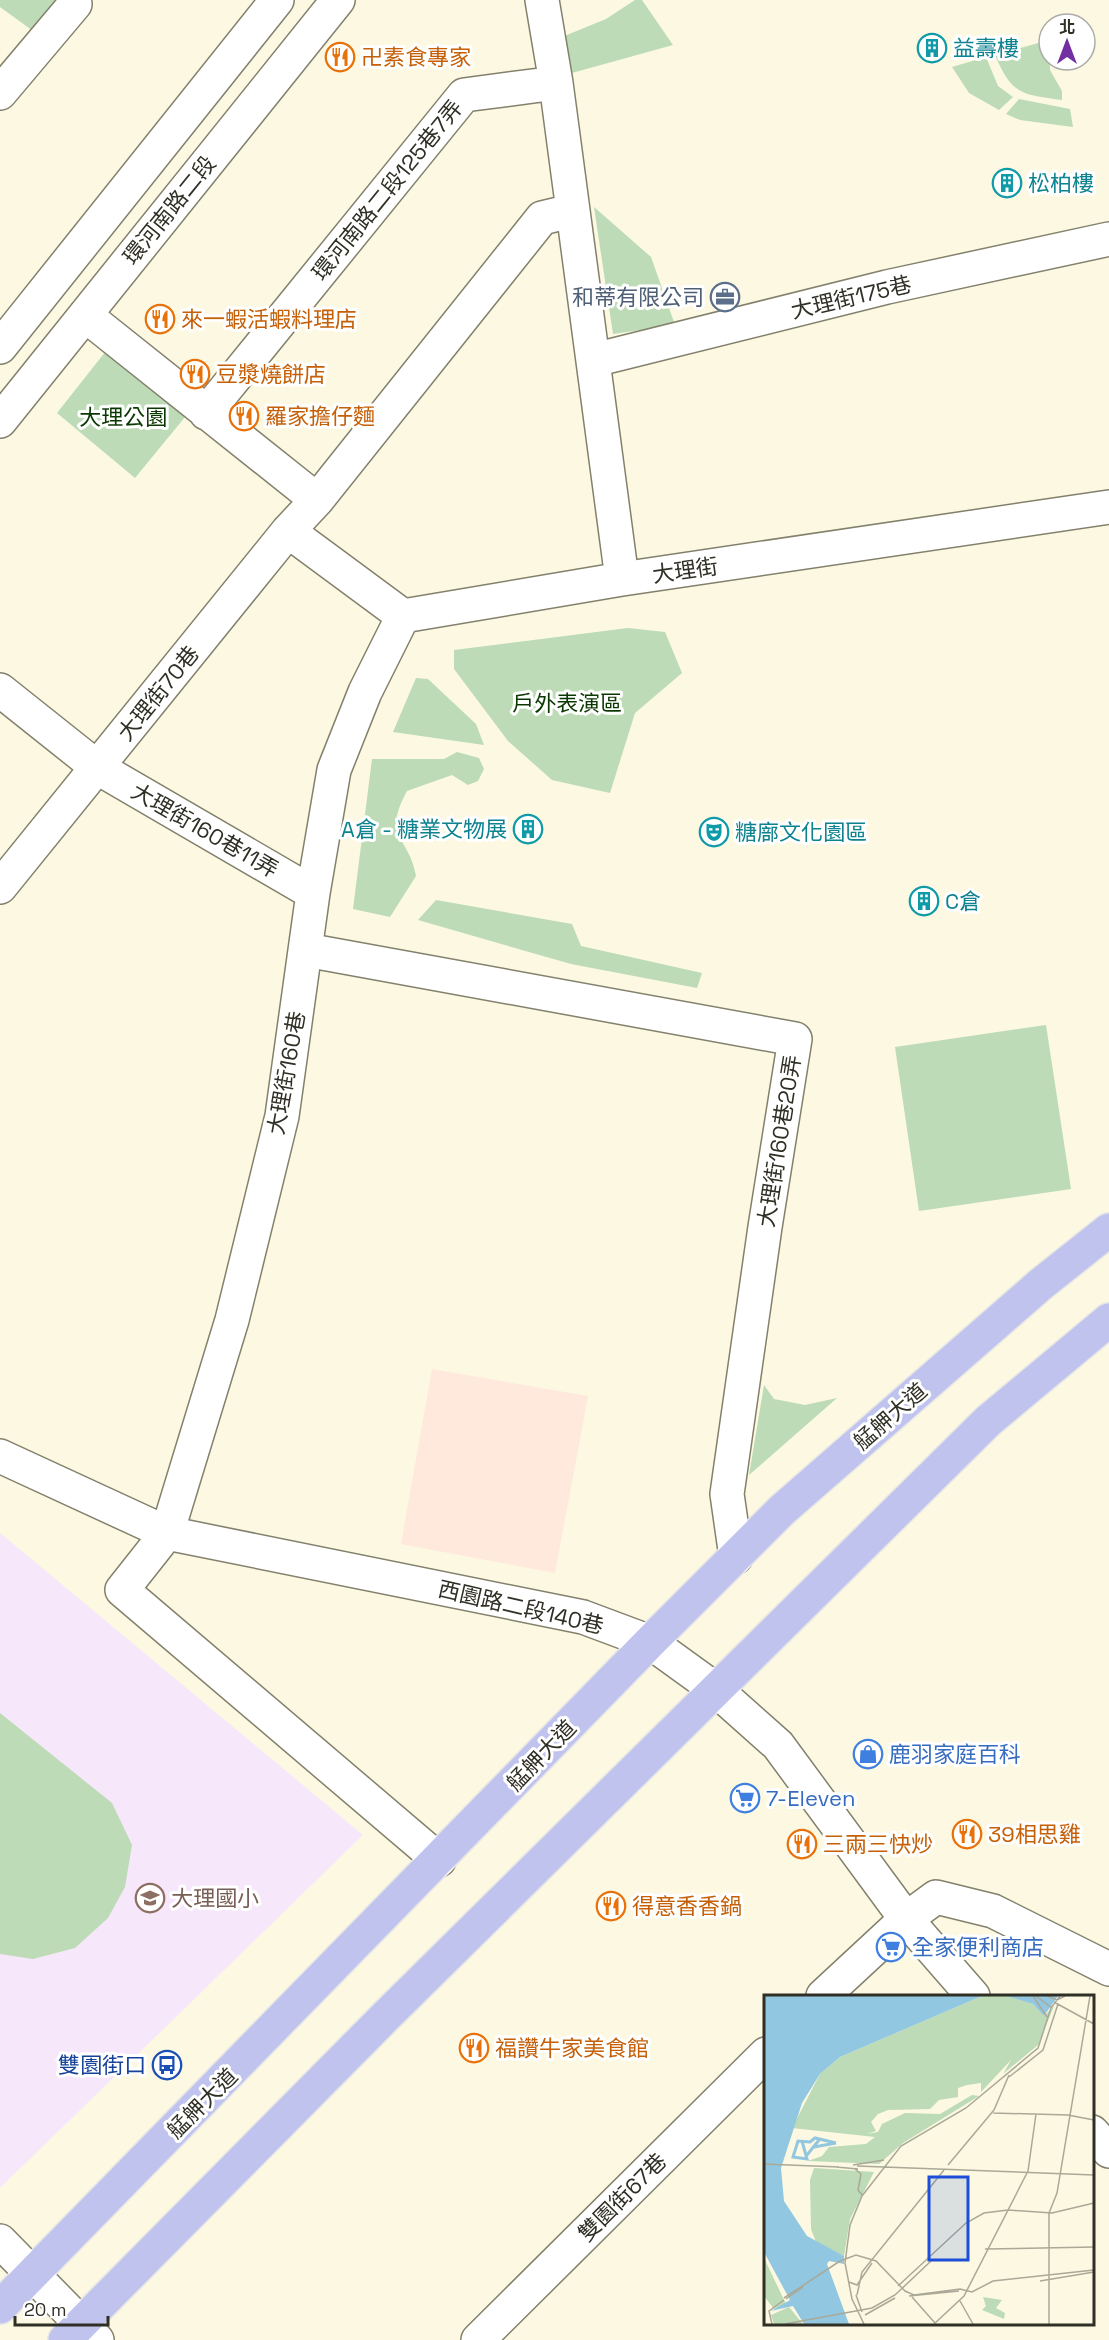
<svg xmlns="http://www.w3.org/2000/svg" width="1109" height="2340" font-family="'Space Grotesk','Noto Sans TC',sans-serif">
<rect width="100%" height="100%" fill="#fcf8e2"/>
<path fill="#ffe9dc" d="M432,1369L588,1396L555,1573L401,1544Z"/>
<path fill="#f7e7fa" d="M0,1533L363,1835L1,2187H0Z"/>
<path fill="#bcdbb6" d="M0,0H72L40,36L0,7Z
M635,0H642L673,45L561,76L557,39L606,19Z
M1049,40L1050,70L1062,91V100C1021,94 1012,95 995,55Z
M986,57L998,86L1013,97L999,110L969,93L952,67Z
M1019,99L1070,109L1073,127L1020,120L1006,114Z
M594,207L651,257L675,325L613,334Z
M106,351L185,417L135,478L57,413Z
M628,628L665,632L682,673L635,713L610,793L552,780L508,741L454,669V650Z
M416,678L428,679L476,724L484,745L393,732Z
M457,752L479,758L484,769L478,781L468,785L452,775L407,791C381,839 409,835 416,876L390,917L353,909L372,759H444Z
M436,900L572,924L581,946L702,973L697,988L571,964L418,920Z
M1046,1025L1071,1189L919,1211L895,1047Z
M764,1385L774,1399L805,1405L837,1398L749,1475Z
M0,1713L112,1803L132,1845L125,1887L108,1918L75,1948L33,1959L0,1954Z"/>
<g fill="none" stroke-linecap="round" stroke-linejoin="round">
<g stroke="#83806c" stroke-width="36">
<path id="minor" d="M542,0L556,83L622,579
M0,93L75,4
M85,315L317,500
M0,347L277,0
M594,360L887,287L1109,239
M206,413L464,95L556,83
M0,421L338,0
M288,531L403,616L622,579L1109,507
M403,616L365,692L334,770L313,893L282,1116L232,1320L167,1533L122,1590L439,1860
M0,690L98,768L313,893
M0,887L288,531L317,500L542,218L571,211
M306,950L795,1039L765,1227L727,1494L736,1557
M0,1456L167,1533L583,1617L650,1642L715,1689L778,1745L906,1919L973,1996
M823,1996L906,1919L936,1897L993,1911L1109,1969
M1092,2132L1109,2151
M0,2241L97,2340
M478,2340L766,2054"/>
</g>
<g stroke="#e6e6e5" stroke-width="36">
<path id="major" d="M0,2307L650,1642L782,1510L1041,1284L1109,1230
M65,2340L386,2016L988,1421L1109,1320"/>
</g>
<use href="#minor" stroke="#fff" stroke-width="33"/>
<use href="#major" stroke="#bfc3ee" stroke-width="33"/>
</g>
<defs>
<g id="building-ring" transform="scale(1.5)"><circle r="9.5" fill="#fff" stroke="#0f9aa8" stroke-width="1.5"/><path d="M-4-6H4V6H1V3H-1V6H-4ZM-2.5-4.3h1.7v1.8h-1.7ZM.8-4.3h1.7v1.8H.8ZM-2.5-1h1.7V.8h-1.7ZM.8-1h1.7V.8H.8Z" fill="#0f9aa8"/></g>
<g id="restaurant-ring" transform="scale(1.5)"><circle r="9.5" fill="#fff" stroke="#e8710a" stroke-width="1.5"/><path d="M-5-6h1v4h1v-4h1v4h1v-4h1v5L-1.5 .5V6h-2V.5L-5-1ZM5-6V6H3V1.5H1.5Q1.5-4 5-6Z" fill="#e8710a"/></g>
<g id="office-ring" transform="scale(1.5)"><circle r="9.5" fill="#fff" stroke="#5c6f8a" stroke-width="1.5"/><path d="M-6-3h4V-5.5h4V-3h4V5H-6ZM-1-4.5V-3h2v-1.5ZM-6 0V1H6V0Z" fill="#5c6f8a"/></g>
<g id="theatre-ring" transform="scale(1.5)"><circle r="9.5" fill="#fff" stroke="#0f9aa8" stroke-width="1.5"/><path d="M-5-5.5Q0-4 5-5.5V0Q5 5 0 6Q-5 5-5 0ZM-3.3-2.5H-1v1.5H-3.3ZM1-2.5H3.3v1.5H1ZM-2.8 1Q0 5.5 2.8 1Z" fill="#0f9aa8"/></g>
<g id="shop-ring" transform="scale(1.5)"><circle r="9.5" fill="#fff" stroke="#3f7fe0" stroke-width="1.5"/><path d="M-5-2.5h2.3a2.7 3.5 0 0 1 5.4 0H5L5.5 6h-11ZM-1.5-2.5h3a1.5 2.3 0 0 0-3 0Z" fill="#3f7fe0"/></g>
<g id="supermarket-ring" transform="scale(1.5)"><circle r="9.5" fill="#fff" stroke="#3f7fe0" stroke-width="1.5"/><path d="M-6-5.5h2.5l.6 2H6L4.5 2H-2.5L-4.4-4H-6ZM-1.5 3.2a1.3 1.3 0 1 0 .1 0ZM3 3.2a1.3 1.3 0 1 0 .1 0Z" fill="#3f7fe0"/></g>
<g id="school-ring" transform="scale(1.5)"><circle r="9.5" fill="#fff" stroke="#8d6e63" stroke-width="1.5"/><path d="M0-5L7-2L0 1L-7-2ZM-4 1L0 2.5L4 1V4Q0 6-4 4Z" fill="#8d6e63"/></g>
<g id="bus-ring" transform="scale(1.5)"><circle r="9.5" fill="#fff" stroke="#1a4fb4" stroke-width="1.5"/><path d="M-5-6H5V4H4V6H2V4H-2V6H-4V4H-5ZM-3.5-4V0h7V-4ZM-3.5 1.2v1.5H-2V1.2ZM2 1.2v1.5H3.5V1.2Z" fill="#1a4fb4"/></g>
</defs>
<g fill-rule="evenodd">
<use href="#building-ring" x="932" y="48"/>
<use href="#restaurant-ring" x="340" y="57"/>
<use href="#building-ring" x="1007" y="183"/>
<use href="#office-ring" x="725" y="297"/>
<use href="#restaurant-ring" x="160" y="319"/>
<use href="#restaurant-ring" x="195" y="374"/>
<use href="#restaurant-ring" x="244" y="416"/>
<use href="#building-ring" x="528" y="829"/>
<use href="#theatre-ring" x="714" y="832"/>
<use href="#building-ring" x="924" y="901"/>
<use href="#shop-ring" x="868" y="1754"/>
<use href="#supermarket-ring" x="745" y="1798"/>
<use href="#restaurant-ring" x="967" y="1834"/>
<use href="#restaurant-ring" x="802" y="1844"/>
<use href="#school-ring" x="150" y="1898"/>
<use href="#restaurant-ring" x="611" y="1906"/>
<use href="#supermarket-ring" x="891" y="1947"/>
<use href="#restaurant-ring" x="474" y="2048"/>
<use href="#bus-ring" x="167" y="2065"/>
</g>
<g text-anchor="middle" stroke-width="6" stroke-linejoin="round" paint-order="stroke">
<g font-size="22" fill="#0d838f" stroke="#fff" text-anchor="start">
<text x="953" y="56">益壽樓</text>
<text x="1028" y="191">松柏樓</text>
<text x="507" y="837" text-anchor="end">A倉 - 糖業文物展</text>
<text x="735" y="840">糖廍文化園區</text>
<text x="945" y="909">C倉</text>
</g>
<g font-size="22" fill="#c56008" stroke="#fff" text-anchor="start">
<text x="361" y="65">卍素食專家</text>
<text x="181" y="327">來一蝦活蝦料理店</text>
<text x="216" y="382">豆漿燒餅店</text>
<text x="265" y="424">羅家擔仔麵</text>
<text x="988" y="1842">39相思雞</text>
<text x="823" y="1852">三兩三快炒</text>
<text x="632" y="1914">得意香香鍋</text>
<text x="495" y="2056">福讚牛家美食館</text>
</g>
<g font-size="22" fill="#302f26" stroke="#fff">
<text transform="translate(387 190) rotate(-51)" y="8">環河南路二段125巷7弄</text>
<text transform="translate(169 210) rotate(-51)" y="8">環河南路二段</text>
<text transform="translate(851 297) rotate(-13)" y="8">大理街175巷</text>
<text transform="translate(685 570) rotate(-8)" y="8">大理街</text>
<text transform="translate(158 693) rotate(-51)" y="8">大理街70巷</text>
<text transform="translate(205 830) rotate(30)" y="8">大理街160巷11弄</text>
<text transform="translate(286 1073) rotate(-80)" y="8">大理街160巷</text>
<text transform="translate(779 1141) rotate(-81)" y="8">大理街160巷20弄</text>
<text transform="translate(890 1416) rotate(-41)" y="8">艋舺大道</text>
<text transform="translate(521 1607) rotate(13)" y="8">西園路二段140巷</text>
<text transform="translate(541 1755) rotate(-46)" y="8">艋舺大道</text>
<text transform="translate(202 2103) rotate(-45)" y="8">艋舺大道</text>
<text transform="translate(622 2197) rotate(-45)" y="8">雙園街67巷</text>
</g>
<g font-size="22" fill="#4e5e75" stroke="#fff" text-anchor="end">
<text x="704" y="305">和蒂有限公司</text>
</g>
<g font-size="22" fill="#0a3801" stroke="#fff">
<text x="123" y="425">大理公園</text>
<text x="567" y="711">戶外表演區</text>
</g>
<g font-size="22" fill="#366cbe" stroke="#fff" text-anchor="start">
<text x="889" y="1762">鹿羽家庭百科</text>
<text x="766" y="1806">7-Eleven</text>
<text x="912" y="1955">全家便利商店</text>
</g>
<g font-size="22" fill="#785e54" stroke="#fff" text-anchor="start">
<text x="171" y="1906">大理國小</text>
</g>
<g font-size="22" fill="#164399" stroke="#fff" text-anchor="end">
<text x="146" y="2073">雙園街口</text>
</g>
</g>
<g transform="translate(764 1995)">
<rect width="330" height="330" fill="#fcf8e2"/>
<path d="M218,1H245L269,9L280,21L290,11L274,50L239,79L247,65L217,97V88L203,90L194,93V102L175,105L166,114L124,115L114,119L107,127L112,136L103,139L114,137L118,129L141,118L176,119L208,100L215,101L139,148L115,169L44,166L58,161L65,152L102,149L111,142L28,133L56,79L76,62ZM50,173L110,177L86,224L80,261L52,247L47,234L46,185ZM0,263L22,309L10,314L0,301ZM219,302L238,305L232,313L241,318L240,324L218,315L222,311ZM25,312L39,329H10L7,320Z" fill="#bcdbb6"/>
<path d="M0,1H218L76,62L56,79L38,108L17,173L20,206L43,241L80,261V269L65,266L63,269L85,329H40L29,311L7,316L26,305L0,257ZM243,1H294L280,21L269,9Z" fill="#92c7e1"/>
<path fill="none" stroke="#92c7e1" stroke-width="3" d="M38,146L43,164L29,162L34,146L46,147L51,143L72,148M50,152L72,148M43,160L55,145"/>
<path fill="none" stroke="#aaa897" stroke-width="1.5" d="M269,1L283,22M272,1L288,13M283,1L293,5L301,1M290,7L330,29M245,82L279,55L294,9M230,115L245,80M229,118L304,120L330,125M0,169L75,172M89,170L120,165M184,170L230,115M93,171L330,180M72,172L94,174M91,174L97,179L94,195L99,201M264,176L272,119M285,218L293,198L326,1M221,254L330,252M276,286L330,277M85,287L93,290L108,268M134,291L202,228L220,218L244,215L288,218L330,208M92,300L98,317M93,300L98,277L180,175M145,301L195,296M148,302L171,328M20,303L76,266L92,260L112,266L141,296L150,300L196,294L208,297L229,286L330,275M22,304L39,292M196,306L209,329M101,320L131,303M8,329L5,316L20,305M21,329L108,313L131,300L167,266M100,329L88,304L81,268L86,230L98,201L137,151L202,113L274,53L287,13L296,1M170,329L200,301L264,176M285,329V218"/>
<path fill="#1d4ed8" fill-opacity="0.15" stroke="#1d4ed8" stroke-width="3" d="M165,182H204V265H165Z"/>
<rect width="330" height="330" fill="none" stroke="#302f26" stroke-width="3"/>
</g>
<g transform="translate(1067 42)"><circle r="28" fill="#ffffff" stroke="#acaca8" stroke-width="1.5"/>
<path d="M0-4.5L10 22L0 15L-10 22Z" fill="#732ea2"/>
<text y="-9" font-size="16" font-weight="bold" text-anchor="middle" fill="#302f26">北</text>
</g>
<path d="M15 2316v9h93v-9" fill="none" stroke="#302f26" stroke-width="3"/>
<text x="24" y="2316" font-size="18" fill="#302f26" stroke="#ffffff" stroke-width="4.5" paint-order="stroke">20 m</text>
</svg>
